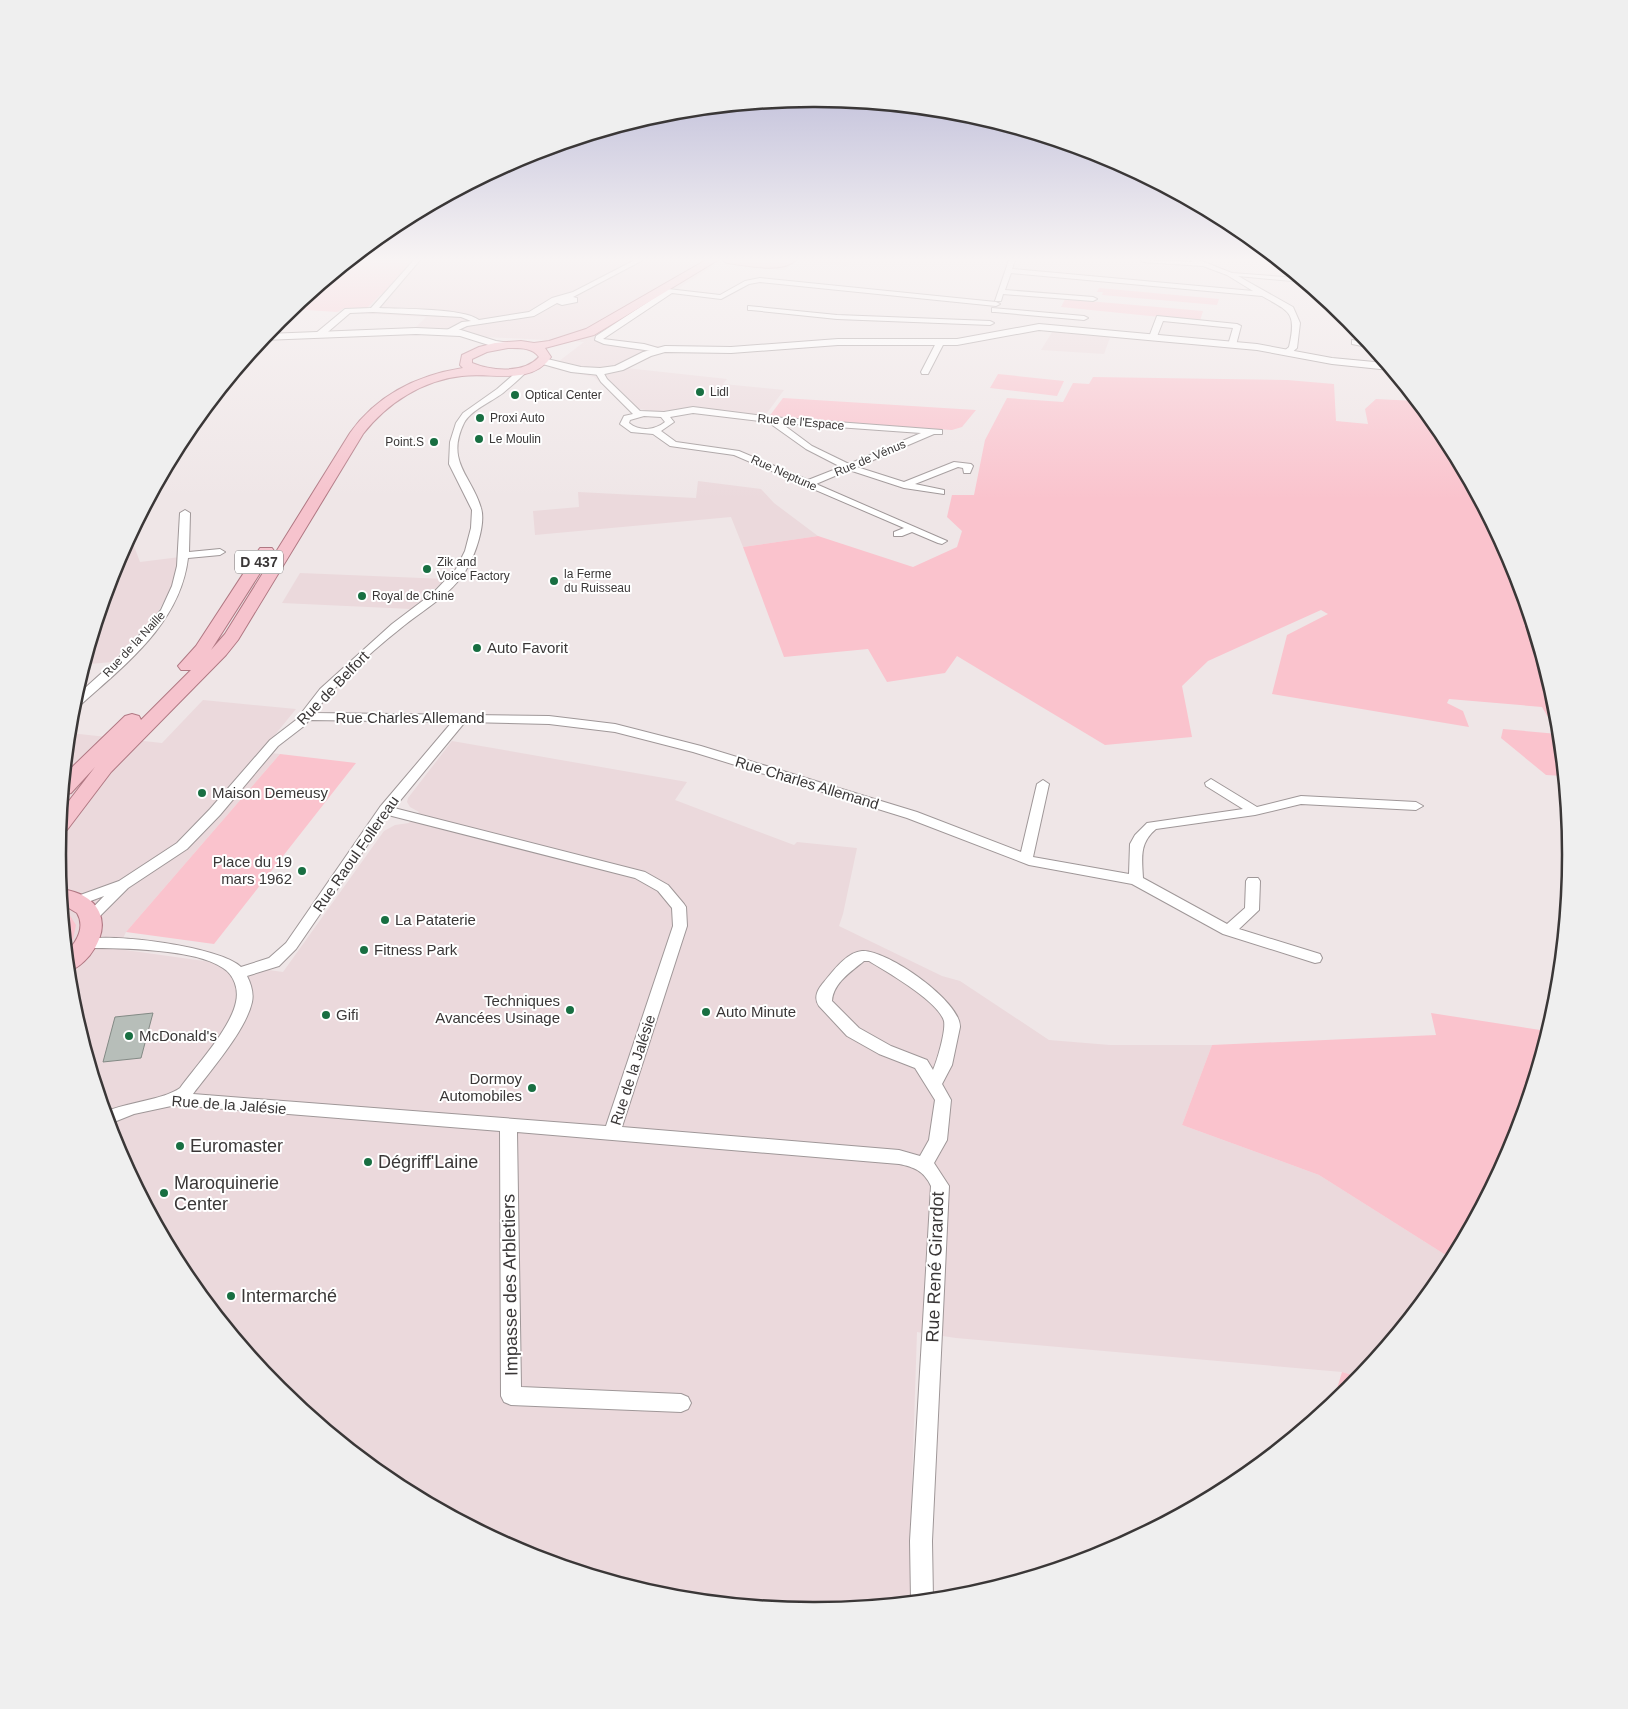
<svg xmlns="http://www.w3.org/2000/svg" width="1628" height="1709" font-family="Helvetica,sans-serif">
<rect width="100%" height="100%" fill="#efe6e7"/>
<path fill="#ebd9dc" d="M413,260H853L847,266L796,260L784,270L720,262L597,340L665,347L626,368L727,379L723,384L784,390L764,417L689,408L658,412L626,407L594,377L550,368L584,342L410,333L426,317L337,312L343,308H367L380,295L385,293Z
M1054,329L1111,335L1104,354L1041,350Z
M698,481L761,489L774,503L818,536L743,547L731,517L535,535L533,511L579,507L578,492L696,498Z
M129,539L134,546L140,562L180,557L172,586L158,612L112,662L90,664L83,669L115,565Z
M300,573L446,579L411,609L282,603Z
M203,700L296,709L261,752L280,754L126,932L118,949L283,972L384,831L395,825L409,823L419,812L410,807L407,802L408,798L452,741L687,782L675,800L794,845L797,842L857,848L843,914L839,926L942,976L960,981L1049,1040L1110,1045H1212L1182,1125L1319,1175L1452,1259L1443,1275L1359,1377L1342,1372L956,1338L917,1332L910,1543V1602L814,1611L666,1596L524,1553L393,1483L279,1389L185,1275L115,1144L72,1002L58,855L70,733L162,743Z"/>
<path fill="#fac3cd" d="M352,260H413L385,293L380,295L367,308H344L337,312L291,309Z
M1099,288L1219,299L1217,305L1102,295L1103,292H1097Z
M1065,299L1203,311L1200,321L1061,307Z
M998,374L1064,381L1057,396L990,388Z
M1093,377L1287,380L1334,384L1336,421L1368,424L1365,409L1376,399L1416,401L1443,434L1513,565L1556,707L1563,776L1546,775L1501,738L1503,729L1558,734L1542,707L1449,699L1447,703L1463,711L1469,727L1272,694L1287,635L1328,614L1321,610L1208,661L1182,686L1192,737L1105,745L957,656L945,673L887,682L868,649L784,657L743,547L818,536L913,567L957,547L962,531L947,517L952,495H974L985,440L1007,398L1063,402L1073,383L1089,384Z
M783,398L976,410L962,427L952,430L768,418Z
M280,754L356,763L214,944L126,932Z
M63,911L69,914L76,925L73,939L67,948Z
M1431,1013L1547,1031L1513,1144L1452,1259L1319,1175L1182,1125L1212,1045L1436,1035Z
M1342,1372L1359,1377L1349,1390L1333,1402Z"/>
<path fill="#b7beb9" stroke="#838a85" d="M153,1013L141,1058L103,1062L115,1017Z"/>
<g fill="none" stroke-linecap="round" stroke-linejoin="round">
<g stroke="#9f9798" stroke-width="2">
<path id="street" d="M414,260H420L379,308C400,309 464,308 479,320L529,312L552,298L573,292L635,260H643L573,297L577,298V302L562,305L557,303L534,316L467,326L450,334H447V330L462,322L471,321L461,317L373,312L350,313L322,337H316V333L345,309L371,308Z
M1009,260H1015L1012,269L1253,291L1227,275L1203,266L1143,262L1140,260L1193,262L1190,260H1199L1232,273L1298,278L1303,282L1238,276L1293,307L1300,323L1297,348L1290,354L1283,352L1289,347C1297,312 1290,312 1262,296L1011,273L1005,290L1093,297L1097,299L1093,301L1003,294L1001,301H995Z
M760,278L996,302L1000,304L996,306L760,282L749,284L721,299L672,293L603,339L644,344L658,348V352L604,344L595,340L596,336L668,289L720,295L745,281Z
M748,306L837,315L990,321L994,323L990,325L837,319L751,310H748Z
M992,308L1084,316L1088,318L1084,320L995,312H992Z
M1157,316L1237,324L1241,326L1236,345L1232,347L1228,345L1233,328L1163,321L1156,339H1150L1149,337Z
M1352,340L1368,343L1372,348L1352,344Z
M937,341L944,343L928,374H922L921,372Z
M521,368L528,370C521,378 511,386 503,393C491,402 471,410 464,423C445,462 472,476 481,508C486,524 475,556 466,570C452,594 423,610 401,628C372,651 337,683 314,713L549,716L615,724L701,746L917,812L1021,852L1037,784L1043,780L1049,784L1033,857L1129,874L1130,844L1135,835L1147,823L1243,809L1206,786L1205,783L1211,779L1257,807L1301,796L1416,802L1423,806L1416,810L1301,804L1255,815L1156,829C1139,843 1142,858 1143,878L1227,924L1245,908L1246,881L1248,878H1258L1260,881L1259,910L1239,929L1320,954L1322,958L1320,962L1315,963L1223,934L1132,884L1029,865L907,818L693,752L615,732L549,724L465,722L394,808L645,872L668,885L684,904L686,907L687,926L622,1127L899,1150L920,1156L929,1140L935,1100L915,1068L879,1054L847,1036L819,1006C813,997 818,989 824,982C833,971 847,952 862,951C886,949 961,1001 960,1027L952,1065L942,1084L951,1100L947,1140L934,1163L949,1186L932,1541L933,1599L911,1600L910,1541L931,1186C924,1171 914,1167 899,1164L517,1132L521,1387L681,1394L688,1397L691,1403L688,1409L681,1412L511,1405L504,1402L501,1396L500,1131L176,1105L134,1114L109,1124L105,1112C128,1102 163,1100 180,1088C196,1066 231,1028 236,1002C239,989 234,975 223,968C196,949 122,948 88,948L83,946L81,943L83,940C110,932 221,947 241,967L269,958L286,943L380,807L452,722L309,720L304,726L278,746L220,815L187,849L128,888L97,919H87L85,916L104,896L77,906L72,904L70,901L72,898L119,881L177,843L210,809L270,740L296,720L320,689L392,624L433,593L456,569L465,551L471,528L472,510L449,464L450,442L456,423L463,413L497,389ZM388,815L635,878L658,891L672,908L673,926L606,1126L193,1094C211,1070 246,1030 252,1002C254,993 251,984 247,976L279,966L296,949ZM864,961H869C887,972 938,1001 944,1021C946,1031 937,1061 933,1070L927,1060L891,1046L859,1028L832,1001C833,983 852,971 864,961Z
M596,370H602L607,379L640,411L664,412L693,407L771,417L942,430V434H934L857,467L904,482L954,462L971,464L973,466L970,473H964L963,468L958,467L915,484L944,490V494L904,488L849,470L816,484L947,541L942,544L938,543L912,532L902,536H894V532L904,528L734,455L670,446L653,434L631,432L620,424L624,416L633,414L601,382L595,372ZM693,413L768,422L806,449L841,467L808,480L739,451L676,442L661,431L674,422L670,417ZM644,416L661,417L665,422C655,430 640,432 629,423L630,420ZM781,423L921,433L849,464L812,446Z
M185,510L190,513L189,552L220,549L225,552L220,555L188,558C180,625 123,666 76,709L72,710L75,697L125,652L161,610L172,586L177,566L180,513Z"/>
</g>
<g stroke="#9f9798" stroke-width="2">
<path id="secondary" d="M1039,324L1257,344L1332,358L1385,363L1390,370L1332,364L1257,350L1039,330L957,345H838L731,353L665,352L651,356L623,370L600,375L571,372L539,363L538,361L543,358L581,367L600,368L615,366L643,352L665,346L731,347L838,339H957Z
M416,328L461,330L496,341L510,343L511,345L506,348L495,347L460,336L416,334L263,340L267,334Z"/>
</g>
<g stroke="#b07883" stroke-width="2">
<path id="primary" d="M706,260H718L594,335L545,348L551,357C531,386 492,372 462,376C423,380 387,403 363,434L238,640L226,655L111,772L67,830L60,832L62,810L95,767L71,793L64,795L65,774L125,716L132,714L139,716L141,720L191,670H181L178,666L196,646L260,548H272L274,551L211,650L225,634L350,433C377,395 418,375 463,368L460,365L462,355L479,347L495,343L521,341L534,343L549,341L586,329ZM508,348C519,348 532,347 539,357C524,374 491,371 472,363V359L487,352Z
M722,260H796C782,274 745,265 727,263Z
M61,889C100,894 114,923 90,955C84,962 78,968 69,971L67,951C78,941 85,926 77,913L62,904Z"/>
</g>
<use href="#street" fill="#fff" fill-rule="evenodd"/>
<use href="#secondary" fill="#fff" fill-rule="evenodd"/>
<use href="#primary" fill="#f6c3cd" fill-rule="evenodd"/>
</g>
<linearGradient id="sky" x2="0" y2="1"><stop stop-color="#a9a9cf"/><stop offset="0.52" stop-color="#f8f4f4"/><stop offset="1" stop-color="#f8f4f4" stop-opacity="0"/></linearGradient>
<rect width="1628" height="499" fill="url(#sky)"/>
<g fill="#186f42" stroke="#fff" stroke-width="2">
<circle cx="700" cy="392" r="5"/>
<circle cx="515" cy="395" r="5"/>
<circle cx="480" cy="418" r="5"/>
<circle cx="479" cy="439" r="5"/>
<circle cx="434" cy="442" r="5"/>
<circle cx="427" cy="569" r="5"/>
<circle cx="554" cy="581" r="5"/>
<circle cx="362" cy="596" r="5"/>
<circle cx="477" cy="648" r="5"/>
<circle cx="202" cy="793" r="5"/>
<circle cx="302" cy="871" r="5"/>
<circle cx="385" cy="920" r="5"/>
<circle cx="364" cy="950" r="5"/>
<circle cx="570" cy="1010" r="5"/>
<circle cx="706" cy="1012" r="5"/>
<circle cx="326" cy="1015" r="5"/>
<circle cx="129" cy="1036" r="5"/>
<circle cx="532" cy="1088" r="5"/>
<circle cx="180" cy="1146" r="5"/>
<circle cx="368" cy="1162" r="5"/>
<circle cx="164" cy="1193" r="5"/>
<circle cx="231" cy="1296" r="5"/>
</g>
<g text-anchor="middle" stroke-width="4" stroke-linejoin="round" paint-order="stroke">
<g font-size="12" fill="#3a3737" stroke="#fff" text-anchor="start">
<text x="710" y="396">Lidl</text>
<text x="525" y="399">Optical Center</text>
<text x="490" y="422">Proxi Auto</text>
<text x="489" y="443">Le Moulin</text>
<text x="424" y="446" text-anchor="end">Point.S</text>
<text x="437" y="566">Zik and<tspan x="437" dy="14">Voice Factory</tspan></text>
<text x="564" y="578">la Ferme<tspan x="564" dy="14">du Ruisseau</tspan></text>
<text x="372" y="600">Royal de Chine</text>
</g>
<g font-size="12" fill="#3a3737" stroke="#fff">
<text transform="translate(801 422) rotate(5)" y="4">Rue de l'Espace</text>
<text transform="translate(870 458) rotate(-23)" y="4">Rue de Vénus</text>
<text transform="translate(784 473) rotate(24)" y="4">Rue Neptune</text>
<text transform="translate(134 644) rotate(-47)" y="4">Rue de la Naille</text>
</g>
<rect fill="#fff" stroke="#757373" stroke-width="1" x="235" y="550.5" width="48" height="23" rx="4"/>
<g font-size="14" font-weight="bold" fill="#3a3737">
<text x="259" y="567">D 437</text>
</g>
<g font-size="15" fill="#3a3737" stroke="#fff" text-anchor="start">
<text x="487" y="653">Auto Favorit</text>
<text x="212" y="798">Maison Demeusy</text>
<text x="292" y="867" text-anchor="end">Place du 19<tspan x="292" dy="17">mars 1962</tspan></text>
<text x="395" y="925">La Pataterie</text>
<text x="374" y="955">Fitness Park</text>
<text x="560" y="1006" text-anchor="end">Techniques<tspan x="560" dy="17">Avancées Usinage</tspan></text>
<text x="716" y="1017">Auto Minute</text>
<text x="336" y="1020">Gifi</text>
<text x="139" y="1041">McDonald's</text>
<text x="522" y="1084" text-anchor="end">Dormoy<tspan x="522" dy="17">Automobiles</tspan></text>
</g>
<g font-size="15" fill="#3a3737" stroke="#fff">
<text transform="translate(333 688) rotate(-46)" y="5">Rue de Belfort</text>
<text x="410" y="723">Rue Charles Allemand</text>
<text transform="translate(807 783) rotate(17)" y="5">Rue Charles Allemand</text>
<text transform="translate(356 854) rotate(-55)" y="5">Rue Raoul Follereau</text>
<text transform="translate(633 1070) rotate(-72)" y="5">Rue de la Jalésie</text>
<text transform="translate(229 1105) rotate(4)" y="5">Rue de la Jalésie</text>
</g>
<g font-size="18" fill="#3a3737" stroke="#fff" text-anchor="start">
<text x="190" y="1152">Euromaster</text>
<text x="378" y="1168">Dégriff'Laine</text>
<text x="174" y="1189">Maroquinerie<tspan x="174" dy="21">Center</tspan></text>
<text x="241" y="1302">Intermarché</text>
</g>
<g font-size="18" fill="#3a3737" stroke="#fff">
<text transform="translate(935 1267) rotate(-88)" y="6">Rue René Girardot</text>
<text transform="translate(510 1285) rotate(-91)" y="6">Impasse des Arbletiers</text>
</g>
</g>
<path d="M0 0H1628V1709H0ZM813 107H815A747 747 0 0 1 1562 854V855A747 747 0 0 1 815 1602H813A747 747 0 0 1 66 855V854A747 747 0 0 1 813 107Z" fill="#efefef" fill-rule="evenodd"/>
<path fill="none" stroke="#3a3737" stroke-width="2.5" d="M813 107H815A747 747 0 0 1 1562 854V855A747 747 0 0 1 815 1602H813A747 747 0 0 1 66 855V854A747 747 0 0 1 813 107Z"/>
</svg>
